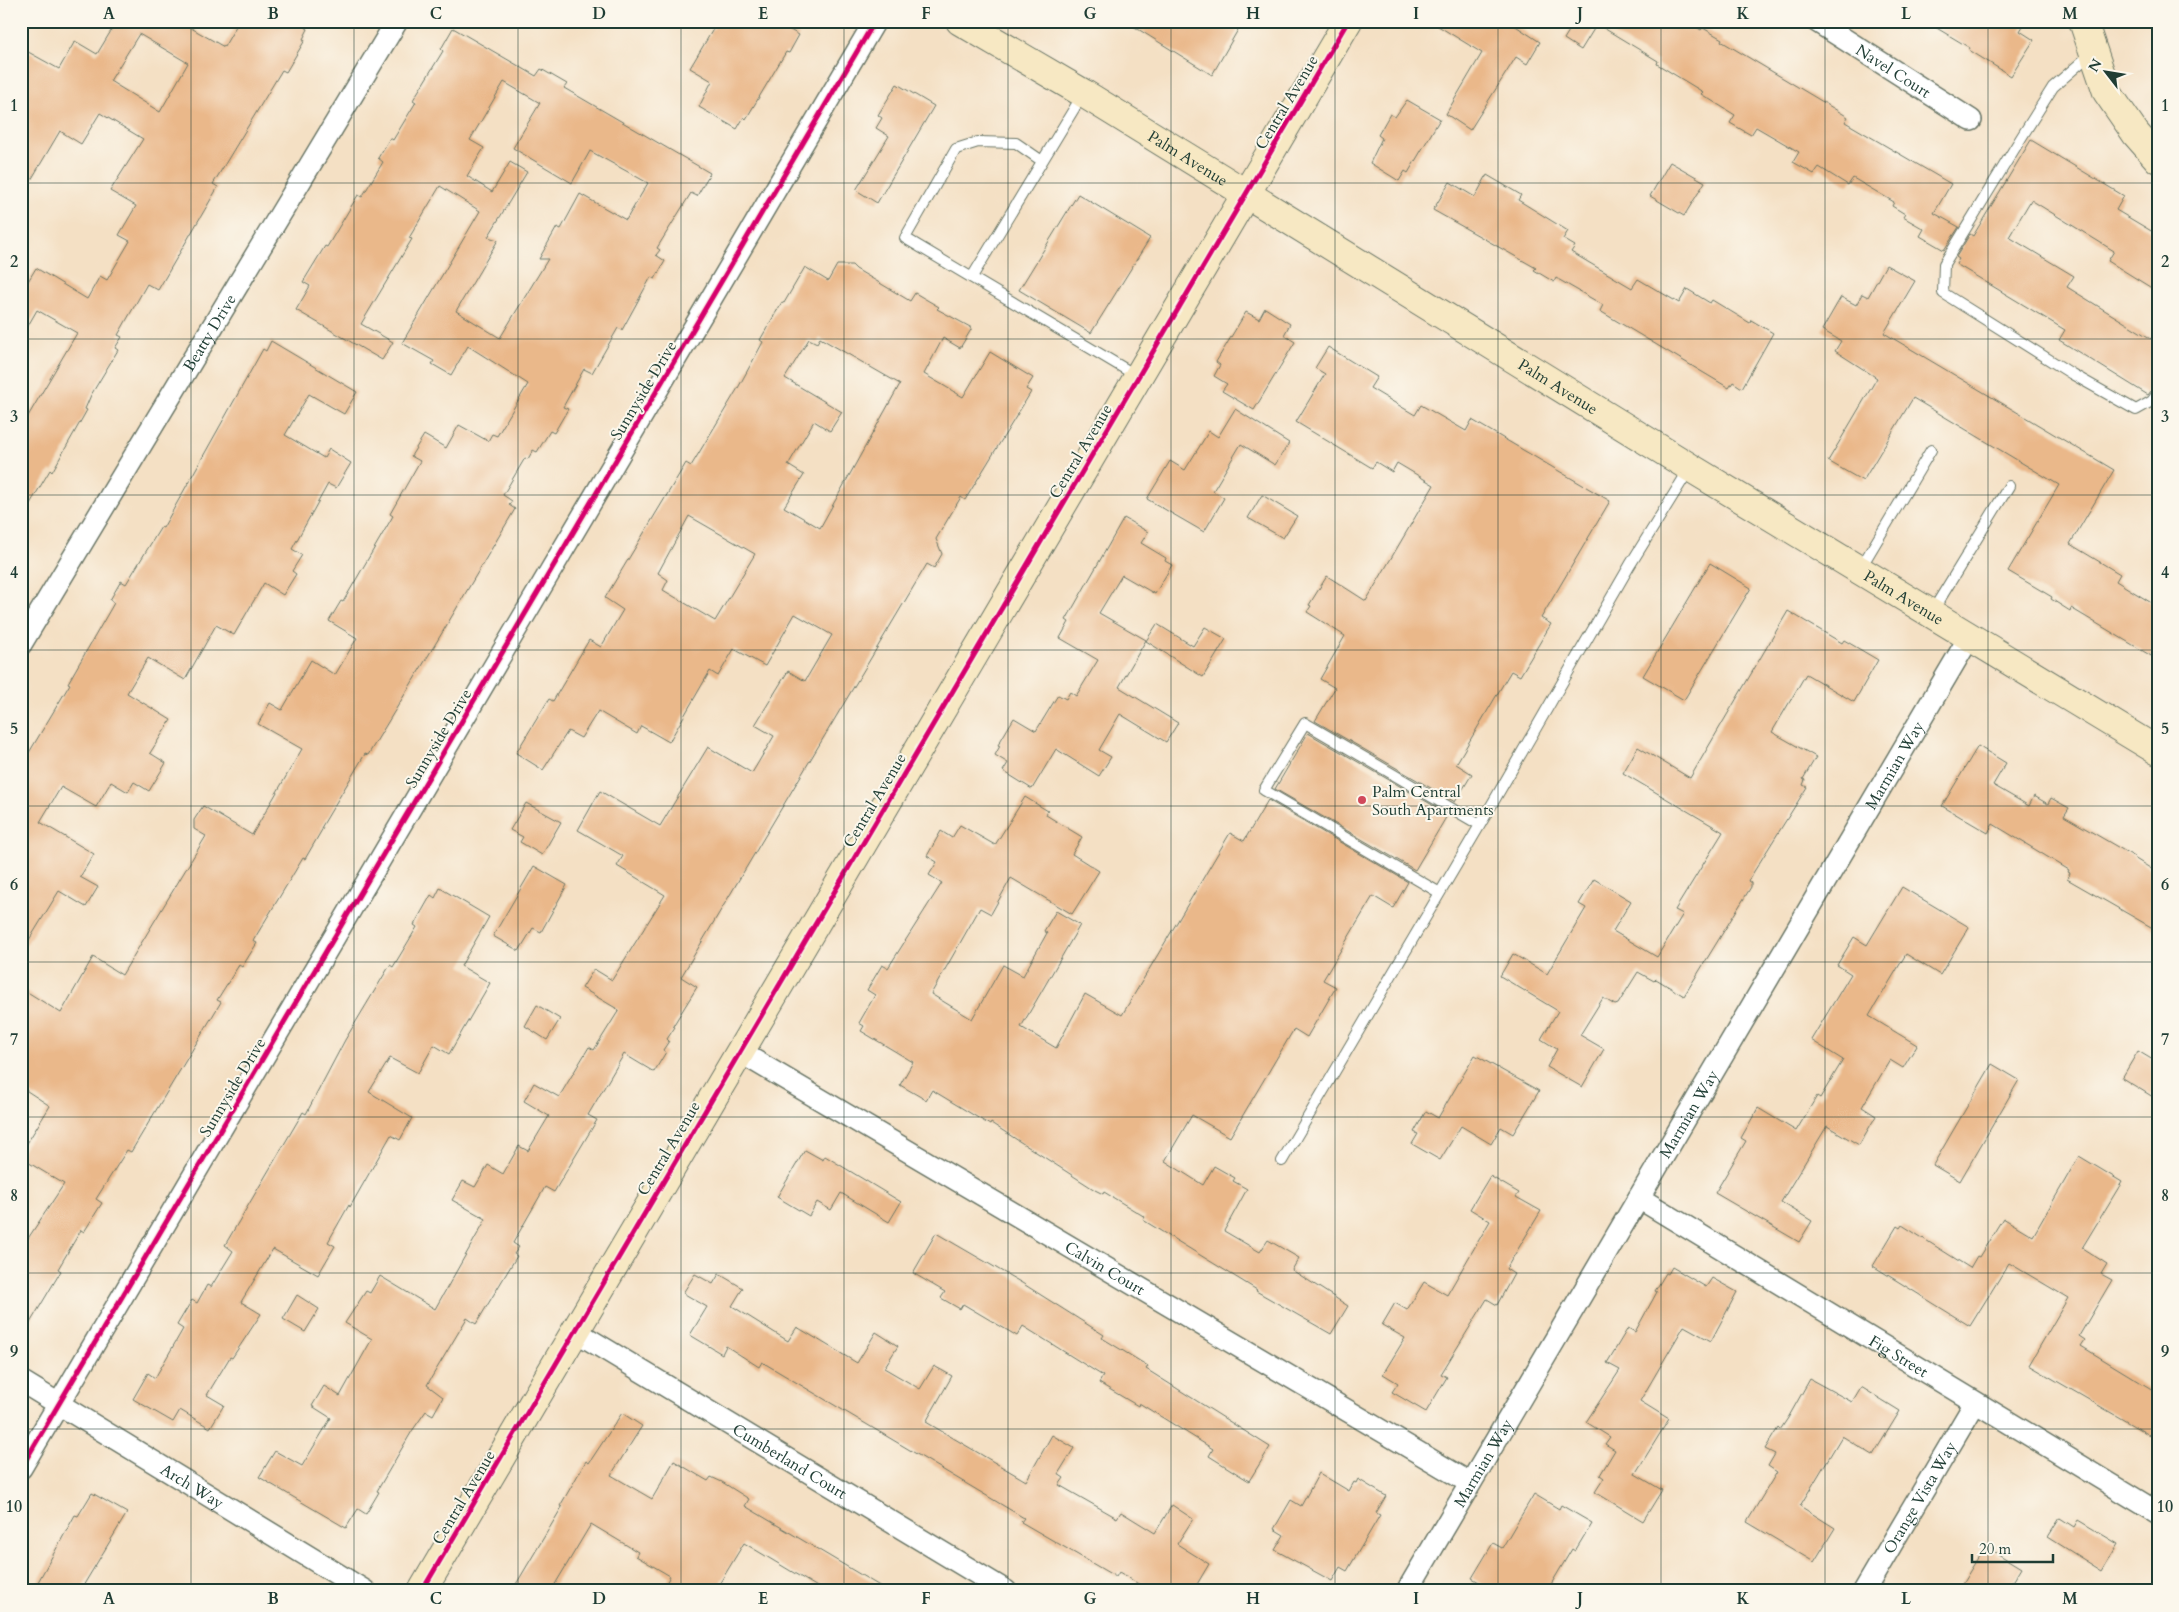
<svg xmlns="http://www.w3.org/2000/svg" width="2179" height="1612" font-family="Cardo,serif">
<rect width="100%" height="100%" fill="#fbf7ec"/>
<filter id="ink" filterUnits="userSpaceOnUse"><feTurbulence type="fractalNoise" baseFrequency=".02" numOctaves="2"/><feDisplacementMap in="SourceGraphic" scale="10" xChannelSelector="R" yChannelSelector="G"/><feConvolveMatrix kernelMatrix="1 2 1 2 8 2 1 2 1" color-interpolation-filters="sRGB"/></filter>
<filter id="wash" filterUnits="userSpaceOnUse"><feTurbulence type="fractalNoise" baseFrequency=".0096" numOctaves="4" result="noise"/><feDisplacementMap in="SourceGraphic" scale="20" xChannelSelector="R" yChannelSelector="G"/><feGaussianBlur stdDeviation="1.12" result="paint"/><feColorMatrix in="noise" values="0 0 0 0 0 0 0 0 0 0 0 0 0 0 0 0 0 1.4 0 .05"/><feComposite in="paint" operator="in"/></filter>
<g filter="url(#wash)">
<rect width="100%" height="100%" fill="#f4e0c4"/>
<g id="blocks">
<path fill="#eab88a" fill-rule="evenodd" d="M117,21H179L224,47L239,21H295L308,29L303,39L305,40L286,72L282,70L213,184L218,187L158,290L147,284L118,335L122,337L115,348L118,350L91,395L85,409L87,410L52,472L50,470L21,519V428L77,333L37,310L21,338V293L36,268L87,299L100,276L107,280L130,241L119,235L136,206L110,191L143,139L100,113L81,144L60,131L21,197V48L59,69L75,41L97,54ZM139,34L188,63L160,112L110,81Z
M718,21H774L799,35L789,53L786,52L746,119L744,117L737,129L699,107L712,81L690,68Z
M1125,21H1243L1212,75Z
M1430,21H1508L1540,42L1527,64L1516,57L1470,130L1446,114L1482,53Z
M1575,21H1687L1701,30L1703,28L1722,39L1721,41L1848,117L1845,122L1951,184L1934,213L1959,227L1944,250L1920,236L1924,229L1903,217L1905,214L1892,206L1894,202L1853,178L1848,185L1819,167L1814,174L1793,162L1799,152L1756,127L1751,135L1730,123L1735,115L1701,94L1703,92L1657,64L1658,61L1597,24L1581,50L1564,39Z
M1925,21H2026L2020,31L2034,40L2011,76L1969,50L1970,48Z
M453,28L536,76L541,69L567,84L564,88L710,173L697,196L691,193L657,248L660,250L656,255L665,261L655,279L651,277L622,330L618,328L592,373L584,369L563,407L568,409L554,433L550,431L537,452L533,450L528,459L525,458L503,495L512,501L509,505L515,509L442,633L368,755L365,754L321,828H323L305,859L303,858L253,941L257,943L242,967L239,965L217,1000L221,1002L131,1152L127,1150L96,1199L102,1203L84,1232L81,1230L58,1269L61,1271L21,1338V1249L64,1184L21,1158V1153L50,1106L21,1087V988L61,1013L93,957L122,975L206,836L194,829V820L203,806L252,835L302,749L258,724L270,703L282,710L311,660L335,675L357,638L329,621L341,601L343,602L393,516L390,514L420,461L411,456L424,435L446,448L459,425L488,441L492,434L497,436L528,384L468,346L451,375L432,364L434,361L402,343L480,211L440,186L409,238L412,239L361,324L393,342L382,360L296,310L310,286L303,282L325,246L327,247L358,195L362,197L383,162L378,158L390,138L393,140L416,102L413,100L443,51L441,49ZM504,82L540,103L513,148L572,183L590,151L648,183L626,220L580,194L561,229L557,227L539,259H548L500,338L456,311L498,240L488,237L527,172L510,162L492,192L467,176L484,148L470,140Z
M897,84L934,106L877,203L856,190L889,136L876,128L882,118L878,115Z
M1407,100L1440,119L1408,173L1405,171L1399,181L1370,163L1382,138L1378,135L1390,114L1395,117Z
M2031,140L2124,196L2116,210L2158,235V292L2108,261L2114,251L2031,200L2009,237L2074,276L2067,287L2158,343V382L2148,395L2059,340L2065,330L1956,264L1959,259L1956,257L1970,234L1973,236Z
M1670,162L1705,182L1684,216L1650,196Z
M1487,175L1521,195L1518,200L1568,231L1563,239L1575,246L1571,252L1632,288L1638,279L1679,303L1687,289L1710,303L1712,300L1750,323L1751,320L1773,333L1742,388L1733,382L1729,388L1600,311L1603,305L1556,278L1554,282L1534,270L1536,268L1433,210L1450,182L1475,197Z
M1078,194L1150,238L1091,333L1019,290Z
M837,265H852L856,269L910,301L915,293L939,307L937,309L972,328L960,348L943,338L924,374L963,397L990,352L1033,378L1026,389L1031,392L965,500L961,497L936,539L942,554L934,568L927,564L681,977L697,987L673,1026L675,1027L667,1039L669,1041L663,1050L666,1052L654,1072L624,1054L588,1115L597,1120L554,1192L545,1187L513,1243L519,1247L514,1254L517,1256L476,1324L467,1318L427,1385L443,1397L433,1415L426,1411L412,1431L377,1491L379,1492L366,1514L358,1509L346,1528L259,1477L275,1451L302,1466L331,1418L312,1406L324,1386L340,1396L372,1339L345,1323L366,1291L370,1293L380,1276L435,1309L486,1219L452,1200L463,1181L475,1187L488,1165L503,1174L519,1146L528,1151L549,1116L524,1101L534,1083L559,1097L589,1047L594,1050L619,1010L582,988L594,969L612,980L665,895L617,866L623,856L578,830L600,791L660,826L708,747L752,773L774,736L755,725L788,671L805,681L832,635L795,614L765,666L734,649L718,676L710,671L669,742L641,726L637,734L598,711L581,738L568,731L543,770L516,753L549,699L553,701L589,640L601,647L623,610L605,598L686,463L691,466L738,388L763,342L760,340L782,302L784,303L805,267L828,281ZM820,338L900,384L820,528L784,507L804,475L788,465L814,421L830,431L842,412L785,378L809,339L817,343ZM689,516L755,554L715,621L663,590L668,580L658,573Z
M1886,265L1915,281L1884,333L2114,470L2070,544L2120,574L2116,581L2158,607V660L2071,608L2070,611L2051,599L2052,597L2008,571L2059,485L1913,398L1863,481L1828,461L1877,378L1835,351L1841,341L1822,330L1841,297L1856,305L1862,294L1868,297Z
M1265,308L1290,324L1284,335L1295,342L1254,410L1222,391L1227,384L1214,376L1220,365L1216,362L1246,312L1259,319Z
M271,341L357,392L344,414L309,394L285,435L324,458L329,449L351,463L336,488L328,484L292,549L302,555L292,571L296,574L283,595L264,583L234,635L216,625L185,680L148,658L127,693L171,720L150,753L166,763L149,791L134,782L128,792L111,782L96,807L61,787L40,822L94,854L80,877L98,887L86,907L59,891L21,953V766L70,684L68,683L114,603L110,600L121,581L126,584L161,527L163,528L263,349L266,351Z
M1328,347L1377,377L1370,388L1415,415L1421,405L1466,431L1472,420L1610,501L1541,618L1551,624L1520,676L1511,671L1456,764L1472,774L1455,802L1315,721L1335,688L1320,679L1345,636L1307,612L1311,606L1309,605L1327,576L1366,601L1434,485L1397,463L1392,472L1376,462L1372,468L1296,422L1325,374L1315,368Z
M1235,409L1289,443L1275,465L1241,444L1213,491L1224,498L1204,532L1147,499L1170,461L1185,470L1209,431L1218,437Z
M1262,495L1297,516L1283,538L1248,518Z
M1124,518L1148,532L1141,543L1166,558L1165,561L1172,565L1155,594L1122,575L1099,613L1146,640L1119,687L1178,723L1166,742L1120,714L1099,750L1111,757L1099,776L1056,749L1032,789L1003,771L1008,763L995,755L1000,746L998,745L1014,718L1036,731L1058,695L1066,699L1070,692L1076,696L1098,660L1060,638L1069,622L1066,620Z
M1710,563L1751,588L1684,700L1643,676Z
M1788,611L1842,643L1844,640L1878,660L1854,702L1806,674L1772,732L1816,757L1803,779L1805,780L1803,785L1807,787L1748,881L1751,883V887L1684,996L1656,979L1654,981L1638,972L1618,1004L1615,1005L1603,998L1580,1035L1604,1049L1582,1087L1547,1067L1557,1049L1541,1039L1558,1011L1500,976L1513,954L1547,974L1586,908L1579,904L1594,879L1631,901L1613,931L1657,957L1683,914L1675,910L1723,832L1623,773L1638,747L1690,778Z
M1157,624L1193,646L1205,627L1226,639L1203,677L1146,641Z
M1308,733L1448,814L1415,870L1275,789Z
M1978,746L2006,763L1993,785L2029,806L2034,796L2048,804L2051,798L2069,808L2064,816L2135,857L2134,858L2158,873V931L2067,879L2070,873L2068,872L2069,870L1993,824L1988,833L1942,806Z
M1025,797L1048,811L1046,815L1082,837L1072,854L1099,871L1072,914L1011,878L991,914L980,908L931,994L972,1019L1003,965L1023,976L1047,933L1044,931L1056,911L1080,925L1021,1027L1056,1048L1085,994L1122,1015L1230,833L1244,841L1268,800L1408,882L1393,908L1373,896L1323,980L1336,987L1307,1037L1294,1029L1230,1137L1192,1115L1165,1161L1203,1185L1214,1166L1235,1178L1233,1181L1247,1189L1224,1231L1260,1252L1268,1240L1299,1258L1292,1270L1348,1306L1331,1334L1256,1291L1257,1290L1143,1220L1145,1217L1104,1192L1103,1194L1095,1190L991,1123L990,1125L932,1090L926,1100L900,1085L913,1062L861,1031L864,1026L859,1023L875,995L867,990L882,965L888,968L942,883L929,875L937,862L927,856L941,831L952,838L960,825L995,845Z
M526,803L561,822L542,855L520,842L523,837L510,830Z
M534,866L567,885L541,932L533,928L519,951L493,936Z
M1902,887L1969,927L1940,975L1906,954L1869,1016L1917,1045L1903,1068L1890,1060L1862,1107L1876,1116L1859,1145L1827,1126L1781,1202L1812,1221L1799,1242L1715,1193L1746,1141L1741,1138L1758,1108L1796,1131L1817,1096L1820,1098L1843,1060L1811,1040L1851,974L1837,965L1854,937L1867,945Z
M440,888L489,917L461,966L490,983L449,1054L434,1045L418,1073L390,1058L369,1092L412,1118L400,1140L391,1135L350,1207L349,1205L328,1242L335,1246L318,1275L273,1249L241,1302L261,1314L232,1358L230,1357L207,1395L224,1405L210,1428L180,1410L173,1422L133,1399L148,1373L155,1378L183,1329L177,1325L192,1300L197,1303L207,1285L211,1287L233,1251L225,1245L303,1112L306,1114L345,1040L390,965L393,967L417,927L414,925L431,895L435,898Z
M537,1005L560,1019L547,1040L525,1026Z
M2138,1051L2158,1063V1100L2122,1078Z
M1475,1055L1539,1091L1513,1134L1501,1127L1491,1144L1461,1126L1440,1160L1412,1144L1418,1134L1414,1132L1426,1111L1438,1118Z
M1992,1064L2019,1080L1960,1181L1933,1165Z
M805,1150L823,1160L825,1156L901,1202L889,1222L841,1193L831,1210L817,1202L809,1216L777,1197Z
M2079,1156L2122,1182L2082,1248L2107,1264L2101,1274L2112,1280L2079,1336L2085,1340L2081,1346L2158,1393V1440L2029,1365L2068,1298L2009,1263L1970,1326L1873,1266L1897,1226L1900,1228L1902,1225L1970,1268L1977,1256L1979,1257L2003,1218L2033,1236Z
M1490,1176L1519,1193L1516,1197L1541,1211L1506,1269L1514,1274L1497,1305L1487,1299L1441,1374L1447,1377L1426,1412L1392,1392L1398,1383L1383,1374L1405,1338L1382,1325L1395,1303L1407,1310L1424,1282L1447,1295L1490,1221L1470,1209Z
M936,1233L1022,1283L1104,1335L1102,1338L1148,1366L1146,1369L1270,1447L1249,1481L1209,1456L1213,1449L1139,1403L1138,1406L1099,1383L1103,1376L1023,1326L1017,1336L963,1304L960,1309L941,1298L945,1292L913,1273Z
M1672,1267L1706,1287L1712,1278L1737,1292L1711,1341L1684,1326L1640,1401L1669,1419L1635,1474L1662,1490L1643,1521L1595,1492L1604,1478L1600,1475L1615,1450L1605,1444L1610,1437L1586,1422L1620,1370L1607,1363L1628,1328L1635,1332L1657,1292L1655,1291L1666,1273L1668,1274Z
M695,1274L713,1284L719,1274L743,1288L732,1306L788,1341L797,1327L857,1363L876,1332L898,1346L884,1368L920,1389L934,1366L952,1376L926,1422L1026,1481L1052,1435L1074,1448L1058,1474L1064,1478L1059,1485L1117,1518L1121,1512L1155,1533L1172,1505L1193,1519L1177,1544L1209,1564L1193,1591H1150L1119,1572L1116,1577L1021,1522L1024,1518L762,1362L759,1367L726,1346L722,1354L690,1335L707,1307L683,1293Z
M297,1295L319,1309L305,1332L283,1319Z
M1810,1379L1852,1402L1861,1387L1900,1411L1873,1455L1842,1436L1800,1506L1835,1528L1814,1562L1747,1522L1777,1472L1768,1466L1775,1454L1765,1449L1778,1428L1780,1430L1788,1418Z
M622,1413L642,1426L611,1475L652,1499L674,1461L708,1481L711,1477L722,1482L749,1499L745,1506L888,1591H824L744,1543L715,1591H662L670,1576L636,1556L638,1552L591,1524L551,1591H512L562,1507L560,1506L586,1461L589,1463Z
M1319,1473L1349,1491L1354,1482L1356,1483L1358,1479L1386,1496L1376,1513L1380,1515L1347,1571L1340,1567L1332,1581L1275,1550L1284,1535L1274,1529L1291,1500L1301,1506Z
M92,1493L127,1513L80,1591H33L75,1515L78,1516Z
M1534,1494L1559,1509L1561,1505L1592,1523L1575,1551L1572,1549L1547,1591H1495L1472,1578L1493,1543L1502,1548Z
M2060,1518L2074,1527L2078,1520L2118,1544L2102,1571L2048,1537Z
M1985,1546L2021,1568L2007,1591H1958Z"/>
</g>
</g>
<g filter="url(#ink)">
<use href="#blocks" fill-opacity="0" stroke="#6a7666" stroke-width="1"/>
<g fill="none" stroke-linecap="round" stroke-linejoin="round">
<g stroke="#6a7666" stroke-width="12">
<path id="lane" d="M2092,53L2053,87L2021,138L1944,264L1943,293L2072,374L2136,410L2152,401L2158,393
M1042,161L1016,143L978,142L956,149L905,238L1137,376
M972,277L1083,94
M1860,569L1931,450
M1932,612L2009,486
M1440,893L1264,790L1305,723L1480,825
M1282,1161L1480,825L1630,565L1690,468"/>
</g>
<g stroke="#6a7666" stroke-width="24">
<g id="street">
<path id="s1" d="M1816,21L1971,120"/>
<path id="s2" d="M21,644L397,21"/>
<path id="s3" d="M740,1052L1470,1483"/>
<path id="s4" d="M1639,1198L2158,1513"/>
<path id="s5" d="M575,1331L1006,1591"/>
<path id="s6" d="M21,1381L365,1591"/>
<path d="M21,1468L875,21"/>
<path id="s7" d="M1407,1591L1970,636"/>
<path id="s8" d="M1864,1591L1975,1403"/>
</g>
</g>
<g stroke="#6a7666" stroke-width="30">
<g id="secondary">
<path id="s9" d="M960,21L1083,93L1691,468L2158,751"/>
<path d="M2083,21L2107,92L2136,134L2158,159"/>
<path d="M422,1591L1348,21"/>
</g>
</g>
<use href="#lane" stroke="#fff" stroke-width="10"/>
<use href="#street" stroke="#fff" stroke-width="21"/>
<use href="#secondary" stroke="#f7e8c3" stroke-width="28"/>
<g stroke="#fbf7ec" stroke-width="8">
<path id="cycleway" d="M21,1468L875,21
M422,1591L1348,21"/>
</g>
<use href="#cycleway" stroke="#d6006c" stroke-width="5"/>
</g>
</g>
<path fill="none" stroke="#1f3d34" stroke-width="1" stroke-opacity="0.55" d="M191,21V1591M354,21V1591M518,21V1591M681,21V1591M844,21V1591M1008,21V1591M1171,21V1591M1335,21V1591M1498,21V1591M1661,21V1591M1825,21V1591M1988,21V1591M21,183H2158M21,339H2158M21,495H2158M21,650H2158M21,806H2158M21,962H2158M21,1117H2158M21,1273H2158M21,1429H2158"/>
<circle fill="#d1495b" stroke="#fbf7ec" stroke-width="2" cx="1362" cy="800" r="5"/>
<g text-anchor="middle" stroke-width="4" stroke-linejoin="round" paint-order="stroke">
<g font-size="16" fill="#1f3d34" stroke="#fbf7ec">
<text dy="6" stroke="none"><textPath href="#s1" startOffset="92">Navel Court</textPath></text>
<text transform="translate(1286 102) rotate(-59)" y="6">Central Avenue</text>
<text dy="6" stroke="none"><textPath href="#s9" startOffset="266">Palm Avenue</textPath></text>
<text dy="6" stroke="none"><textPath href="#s2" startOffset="364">Beatty Drive</textPath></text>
<text dy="6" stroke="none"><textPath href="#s9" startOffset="701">Palm Avenue</textPath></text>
<text transform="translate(643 390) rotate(-59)" y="6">Sunnyside Drive</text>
<text transform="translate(1080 451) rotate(-59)" y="6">Central Avenue</text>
<text dy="6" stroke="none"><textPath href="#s9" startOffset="1106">Palm Avenue</textPath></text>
<text transform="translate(438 738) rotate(-59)" y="6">Sunnyside Drive</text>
<text dy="6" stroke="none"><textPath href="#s7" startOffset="959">Marmian Way</textPath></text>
<text transform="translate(874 800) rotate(-59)" y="6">Central Avenue</text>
<text transform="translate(232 1087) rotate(-59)" y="6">Sunnyside Drive</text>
<text dy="6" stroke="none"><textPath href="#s7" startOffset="554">Marmian Way</textPath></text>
<text transform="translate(668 1148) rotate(-59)" y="6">Central Avenue</text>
<text dy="6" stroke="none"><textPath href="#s3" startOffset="424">Calvin Court</textPath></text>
<text dy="6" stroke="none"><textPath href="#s4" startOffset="304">Fig Street</textPath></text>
<text dy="6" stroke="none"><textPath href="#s5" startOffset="251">Cumberland Court</textPath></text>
<text dy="6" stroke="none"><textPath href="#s7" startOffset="149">Marmian Way</textPath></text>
<text dy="6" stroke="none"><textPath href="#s6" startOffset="201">Arch Way</textPath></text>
<text transform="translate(463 1497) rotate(-59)" y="6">Central Avenue</text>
<text dy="6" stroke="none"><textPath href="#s8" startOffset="109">Orange Vista Way</textPath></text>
</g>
<g font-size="16" fill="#1f3d34" stroke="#fbf7ec" text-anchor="start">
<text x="1372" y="797">Palm Central<tspan x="1372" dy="18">South Apartments</tspan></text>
</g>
</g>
<rect width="2179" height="1612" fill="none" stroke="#fbf7ec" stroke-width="55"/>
<g transform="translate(2106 72) rotate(301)" stroke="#fbf7ec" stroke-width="4" paint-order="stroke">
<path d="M0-4L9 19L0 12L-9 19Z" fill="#1f3d34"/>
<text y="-8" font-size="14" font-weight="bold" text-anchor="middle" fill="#1f3d34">N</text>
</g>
<path d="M1972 1554v8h81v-8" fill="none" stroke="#1f3d34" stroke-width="2.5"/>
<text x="1979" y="1554" font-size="15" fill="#1f3d34" stroke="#fbf7ec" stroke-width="4" paint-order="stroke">20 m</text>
<rect x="28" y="28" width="2124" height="1556" fill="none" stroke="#1f3d34" stroke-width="2"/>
<g font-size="16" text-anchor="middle" font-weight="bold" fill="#1f3d34">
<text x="109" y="19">A</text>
<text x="273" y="19">B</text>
<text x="436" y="19">C</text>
<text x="599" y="19">D</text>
<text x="763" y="19">E</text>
<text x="926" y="19">F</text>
<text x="1090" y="19">G</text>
<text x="1253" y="19">H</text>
<text x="1416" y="19">I</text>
<text x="1580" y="19">J</text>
<text x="1743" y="19">K</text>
<text x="1906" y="19">L</text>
<text x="2070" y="19">M</text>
<text x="14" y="111">1</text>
<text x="2165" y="111">1</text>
<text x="14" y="267">2</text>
<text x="2165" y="267">2</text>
<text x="14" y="422">3</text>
<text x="2165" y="422">3</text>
<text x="14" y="578">4</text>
<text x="2165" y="578">4</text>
<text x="14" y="734">5</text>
<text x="2165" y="734">5</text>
<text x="14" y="890">6</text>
<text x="2165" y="890">6</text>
<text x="14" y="1045">7</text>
<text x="2165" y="1045">7</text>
<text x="14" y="1201">8</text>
<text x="2165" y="1201">8</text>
<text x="14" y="1357">9</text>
<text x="2165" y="1357">9</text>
<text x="14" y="1512">10</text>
<text x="2165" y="1512">10</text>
<text x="109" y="1604">A</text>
<text x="273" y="1604">B</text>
<text x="436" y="1604">C</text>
<text x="599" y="1604">D</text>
<text x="763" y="1604">E</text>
<text x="926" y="1604">F</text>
<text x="1090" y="1604">G</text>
<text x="1253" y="1604">H</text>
<text x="1416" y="1604">I</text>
<text x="1580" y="1604">J</text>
<text x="1743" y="1604">K</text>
<text x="1906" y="1604">L</text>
<text x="2070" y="1604">M</text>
</g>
</svg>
